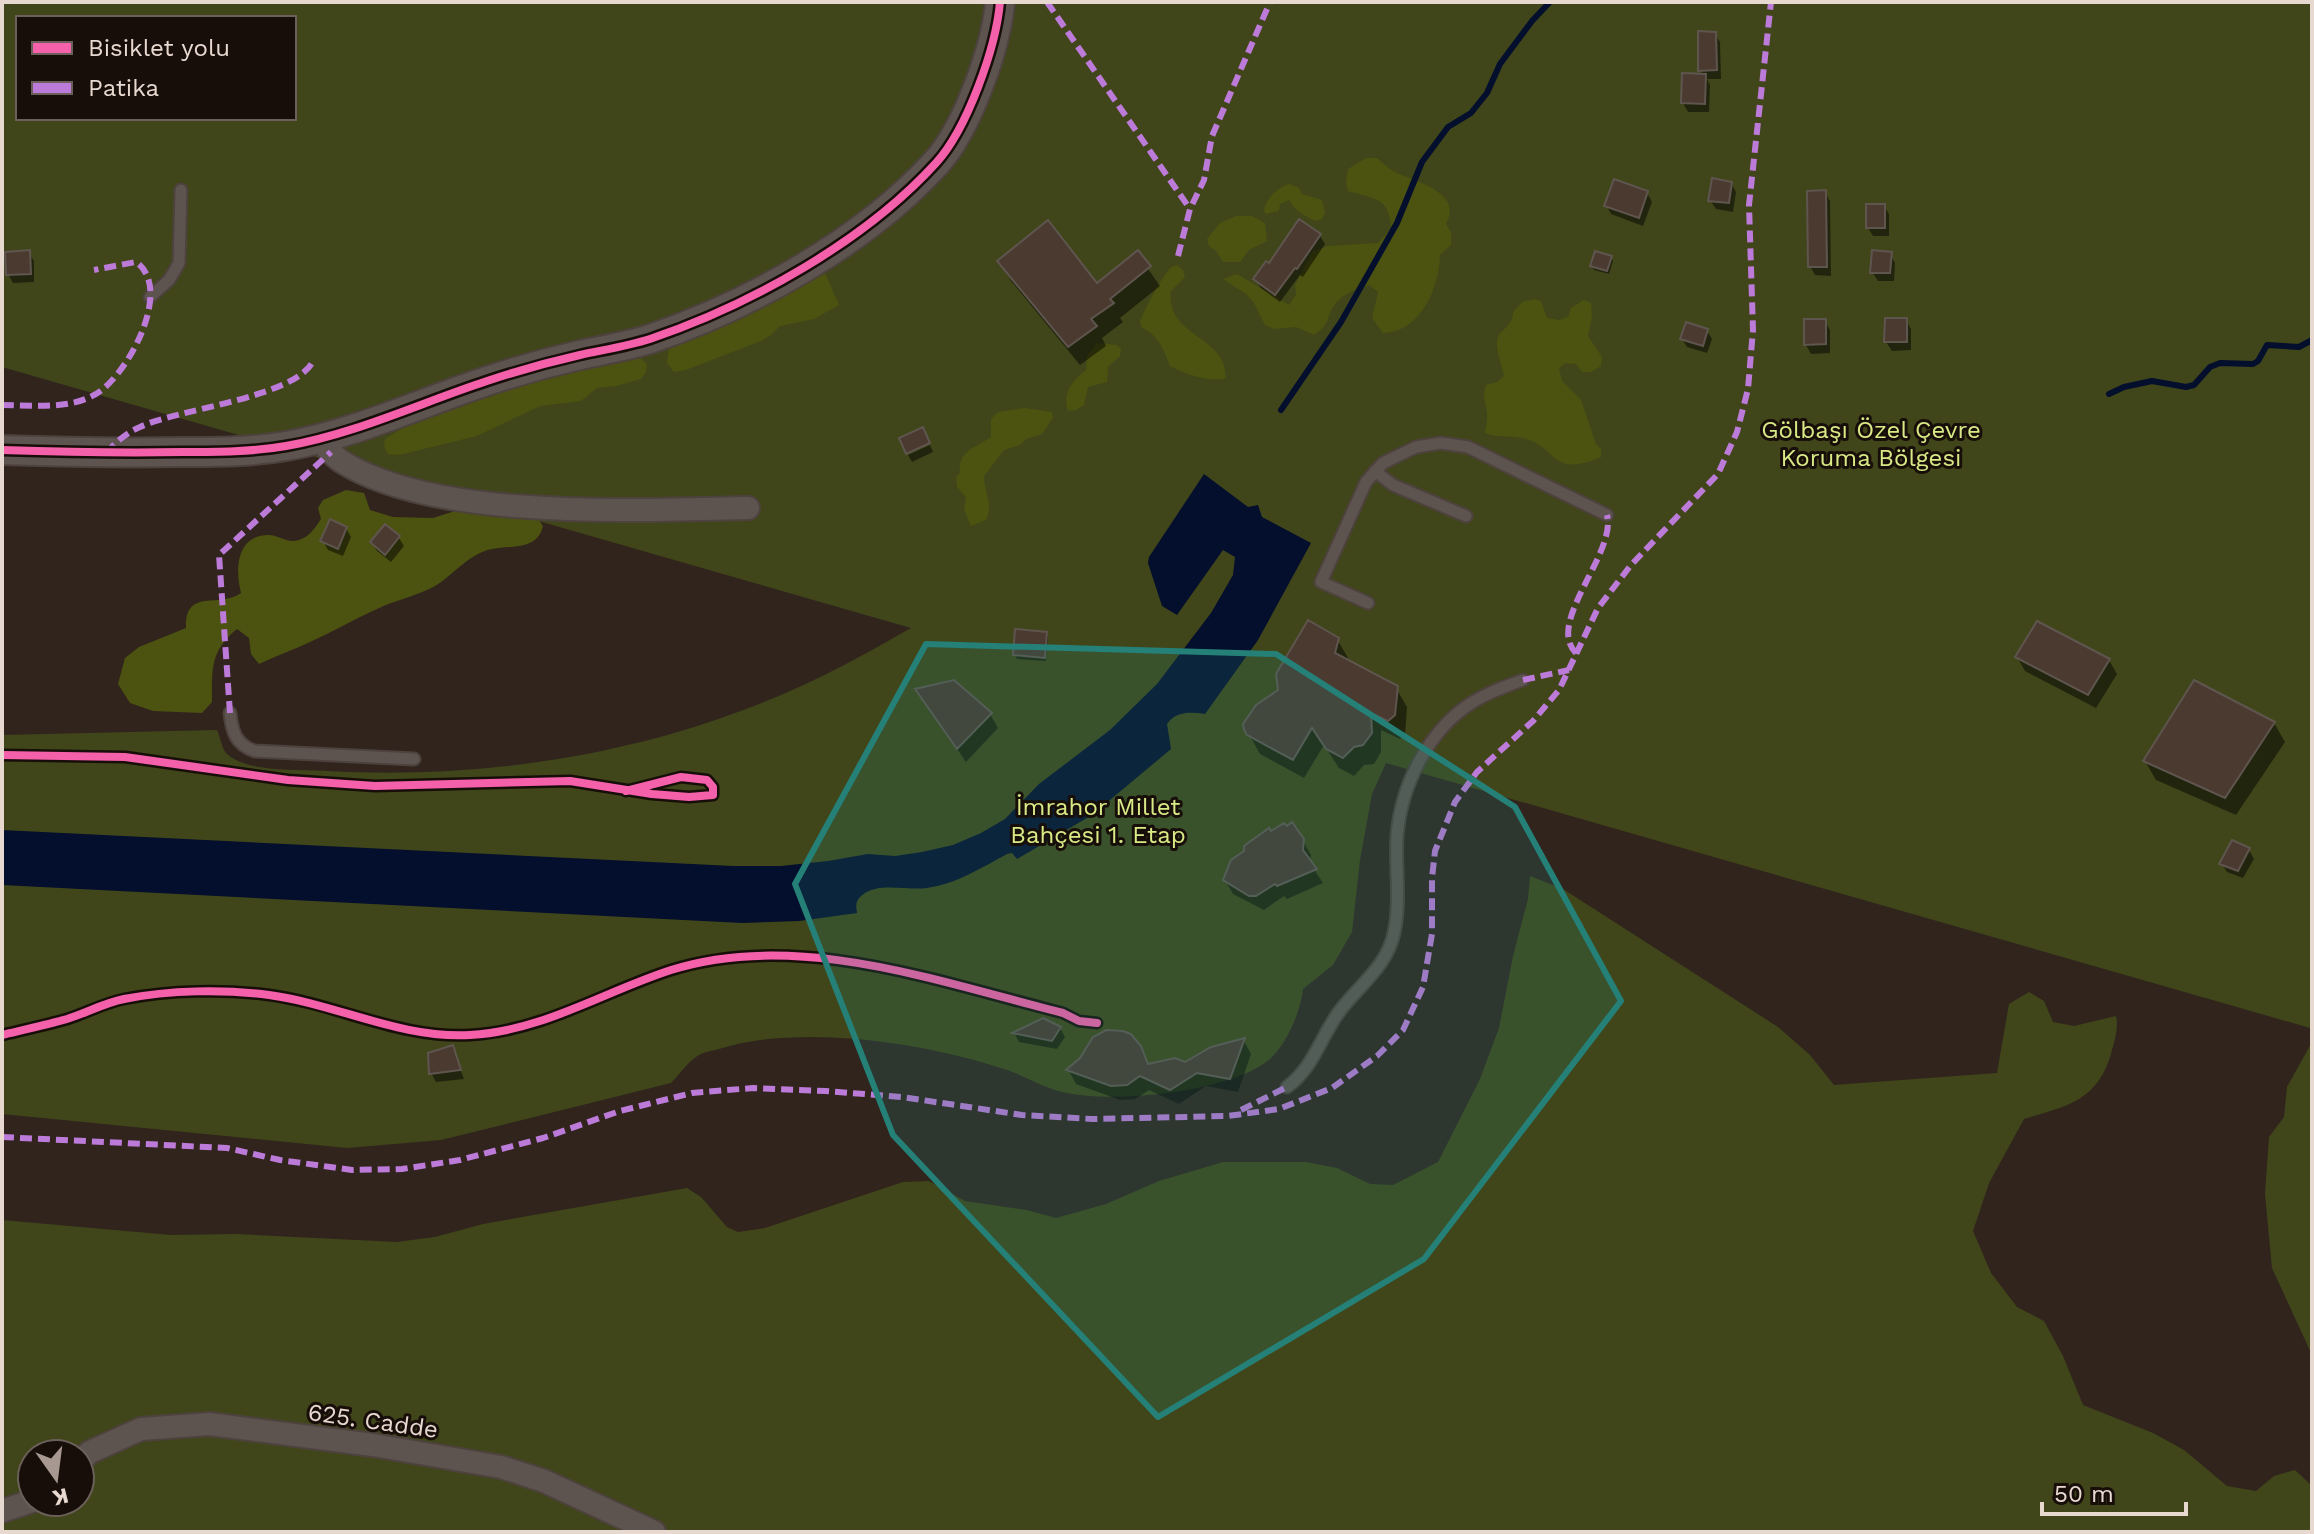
<svg xmlns="http://www.w3.org/2000/svg" width="2314" height="1534" font-family="'Work Sans',sans-serif">
<rect width="100%" height="100%" fill="#30241d"/>
<path fill="#40461a" fill-rule="evenodd" d="M2,2H2312V1036L2310,1028L1386,763L1372,794L1360,860L1352,932L1333,965L1303,989C1301,1010 1287,1044 1270,1059C1230,1093 1108,1105 1058,1091C1041,1086 1024,1076 1007,1070C928,1043 799,1023 719,1049C712,1051 702,1052 696,1057C687,1063 679,1075 671,1083L441,1140L347,1148L2,1114V735L217,730C220,737 222,748 226,753C246,773 299,769 326,771C486,780 652,754 799,687C837,670 874,649 911,628L2,367ZM18,18H294V118H18Z
M1530,876L1563,889L1778,1027L1810,1055L1834,1085L1997,1073L2009,1004L2029,992L2044,1001L2053,1022L2074,1026L2116,1016C2119,1030 2114,1041 2111,1054C2097,1101 2067,1106 2024,1119L1989,1183L1973,1231L1991,1273L2017,1307L2044,1321L2063,1356L2083,1405L2153,1433L2184,1450L2227,1486L2256,1491L2274,1476L2295,1470L2312,1486V1532H2V1220L171,1235L236,1234L397,1242L435,1237L483,1224L687,1188L701,1197L727,1227L738,1232L765,1228L903,1182L929,1181L965,1201L1027,1210L1056,1218L1106,1204L1159,1181L1223,1162H1306L1337,1168L1370,1184L1393,1185L1438,1162L1480,1079L1499,1028L1513,956L1528,899ZM32,1454H80V1502H32Z
M2312,1042V1355L2272,1268L2265,1194L2269,1137L2284,1117L2287,1087Z"/>
<path fill="#4c520f" d="M1366,158H1377C1383,163 1390,170 1397,173C1418,182 1463,193 1446,224L1451,232V245L1440,255C1439,288 1421,332 1383,333L1372,318L1378,292L1369,285C1357,289 1344,293 1335,304C1325,318 1332,323 1314,335L1296,327L1274,329L1265,325L1254,303L1246,294L1223,279L1237,274L1289,305L1296,295L1295,285L1313,251L1328,246L1378,243L1391,229C1390,197 1374,199 1348,191L1346,183L1348,169Z
M1290,184L1299,188L1302,194L1322,200L1325,213L1322,219L1316,221C1304,216 1296,212 1289,200L1280,204L1279,211L1266,214L1264,211C1265,199 1278,187 1290,184Z
M1236,216H1252L1265,223L1267,241L1249,250L1240,262H1223L1216,251L1209,246L1207,239L1220,223Z
M1177,265L1183,270L1185,277L1171,291C1166,338 1226,334 1226,378C1209,383 1185,374 1170,366C1164,351 1159,335 1142,328L1140,322C1145,307 1161,279 1171,267Z
M810,269L825,273L839,305L814,319L780,326L771,335L761,341L686,370L674,372L667,363L669,346L731,316L762,309L776,289Z
M1535,299L1541,301L1547,318L1559,320L1568,317L1571,308L1584,300L1591,303L1592,317L1588,336L1602,357L1601,366L1591,372H1582L1576,364L1565,363L1559,368L1562,381L1581,400L1596,444L1601,449V457C1549,479 1559,446 1522,438C1509,435 1497,438 1485,433C1485,428 1487,424 1487,419C1488,406 1481,399 1486,385L1497,382L1504,376C1502,365 1493,344 1499,335C1506,326 1513,324 1513,312L1522,302Z
M1097,343L1117,345L1121,349L1120,356L1108,367L1107,382L1088,387L1084,405L1076,410L1068,411C1062,393 1072,381 1086,370L1087,356Z
M638,356L647,364L646,372L641,379L616,386L597,388L581,401L540,406L477,436L399,455L388,454L384,446L385,439L409,424L475,398L526,383L544,373Z
M1025,408L1052,412L1053,418L1042,434L1026,439L1020,445L1004,450L984,476C984,493 994,504 986,520L971,526L964,510L966,497L957,487L956,477L960,473C957,451 977,447 991,437V419L998,412Z
M346,490L364,493L370,510L393,517L433,518L471,506L534,513L543,526C537,551 511,545 492,549C468,554 455,574 435,586C417,596 395,600 377,609C354,619 333,632 310,642C293,650 276,656 259,664L251,654L249,638L237,629C210,651 212,669 212,702L202,713L153,711L130,703L118,684L125,658L139,647L186,628C185,587 219,609 241,593C235,570 236,535 269,535C279,535 287,544 299,540C309,537 315,528 321,519L318,508L323,500Z"/>
<path fill="#040e2d" d="M1204,474L1248,507L1258,505L1262,517L1311,543L1258,640L1205,714C1191,712 1176,711 1167,724L1171,749L1092,815L1017,859L1012,853L1007,854C981,868 956,884 927,888C908,891 877,881 861,896C855,901 856,907 857,913L799,921L742,923L2,885V830L733,866H781L828,861L868,854L895,856L922,852L953,845L981,833L1005,819L1039,784L1110,730L1157,684L1211,613L1233,575L1235,557L1223,550L1177,615L1162,606L1148,563L1149,557Z"/>
<path fill="#0007" d="M1715,34L1720,42L1721,79H1707L1710,85L1709,112H1688L1683,103L1703,76L1700,70Z
M1731,183L1736,192L1733,212L1716,209L1710,200Z
M1825,192L1830,201L1831,276L1815,275L1810,266Z
M1647,193L1652,202L1643,226L1611,214L1606,205Z
M1884,206L1889,214V236H1873L1868,228Z
M1320,236L1325,244L1303,277L1300,275L1280,302L1261,288L1255,279L1269,266Z
M28,252L34,261V282L13,283L8,274Z
M1137,253L1160,286L1120,318L1123,322L1102,338L1106,346L1080,365L1011,281L1000,262L1096,285Z
M1890,254L1895,263L1894,281H1878L1872,272Z
M1611,257L1613,261L1609,274L1594,270L1592,266Z
M1906,320L1911,329V350L1892,351L1886,342Z
M1825,321L1830,330V353L1811,354L1806,345Z
M1707,331L1712,339L1707,353L1687,347L1682,339Z
M930,445L933,452L912,462L908,455Z
M385,526L399,538L404,546L391,562L377,551L372,543Z
M346,528L351,537L343,556L328,550L323,541Z
M1046,633L1048,637L1046,661L1017,659L1015,655Z
M1337,639L1348,658V662L1396,688L1407,707L1405,735L1400,739L1381,730V752L1374,764L1364,765L1354,776L1339,768L1324,745L1304,778L1260,754L1246,729L1281,691Z
M2017,657L2109,660L2117,674L2096,708L2025,671Z
M926,703L990,714L998,728L966,762Z
M2274,723L2285,742L2236,815L2156,780L2145,761Z
M1303,841L1311,855L1310,863L1323,883L1287,899L1284,896L1264,910L1233,894L1225,880Z
M2249,850L2254,859L2243,878L2227,872L2222,864Z
M1043,1021L1060,1028L1065,1037L1057,1049L1019,1042L1015,1034Z
M1244,1041L1251,1054L1238,1092L1206,1086L1179,1104L1149,1090L1135,1099L1120,1100L1076,1084L1069,1071L1140,1047L1150,1066L1185,1064Z
M452,1048L464,1079L436,1082L431,1073Z"/>
<g fill="none" stroke-linecap="round" stroke-linejoin="round">
<path stroke="#040e2d" stroke-width="6" d="M2109,394L2124,387L2152,381L2186,387L2194,385L2210,367L2220,363L2253,364L2258,361L2267,345L2299,347L2312,340
M1281,410L1341,322L1397,223L1422,162L1448,127L1471,113L1487,93L1500,64L1532,21L1550,2"/>
</g>
<path fill="#4b3a30" stroke="#5f554f" stroke-width="2" d="M1698,31L1716,32L1717,70L1698,71Z
M1682,73L1706,74L1705,104L1681,103Z
M1712,178L1732,182L1729,203L1708,201Z
M1614,179L1648,191L1639,218L1604,206Z
M1826,190L1827,267H1808L1807,191Z
M1866,204H1885V228H1866Z
M1299,219L1321,234L1297,269L1295,268L1275,295L1253,279L1266,261L1269,263Z
M1048,220L1097,283L1138,250L1151,266L1110,299L1114,303L1091,319L1097,326L1068,347L997,261Z
M30,250L31,274L6,275L5,252Z
M1872,250L1892,252L1890,273H1870Z
M1595,251L1612,256L1607,271L1590,266Z
M1885,318H1907V342H1884Z
M1804,319H1826V344L1804,345Z
M1686,322L1708,329L1703,346L1680,339Z
M923,427L930,443L906,454L899,438Z
M330,519L347,527L338,549L320,541Z
M385,524L400,536L385,555L370,542Z
M1308,620L1339,638L1335,653L1398,686L1395,715L1388,721L1371,713L1372,733L1363,745L1354,747L1343,758L1326,749L1312,728L1293,760L1247,735L1244,730L1243,724L1256,705L1278,690L1276,674Z
M2037,621L2110,659L2088,695L2015,657Z
M1015,629L1047,632L1045,658L1013,655Z
M954,680L992,713L957,749L915,689Z
M2194,680L2275,722L2225,798L2143,761Z
M1292,822L1304,839L1303,850L1317,869L1277,886L1275,884L1256,896H1249L1223,880L1231,860L1244,851V846L1269,828L1271,831L1284,823L1287,826Z
M2232,840L2250,848L2238,871L2219,864Z
M1043,1018L1061,1027L1052,1041L1012,1033Z
M1106,1030L1123,1031L1131,1034L1141,1046L1148,1064L1175,1058L1185,1062L1211,1047L1245,1038L1230,1079L1197,1073L1170,1090L1140,1076L1127,1085L1111,1086L1066,1070L1080,1058L1093,1037Z
M453,1045L461,1070L429,1074L428,1053Z"/>
<g fill="none" stroke-linecap="round" stroke-linejoin="round">
<g stroke="#4d423d" stroke-width="15">
<path id="service" d="M150,297L169,280L179,263L181,190
M1375,471L1393,485L1466,516
M1368,603L1321,582L1366,482L1383,463L1416,447L1441,443L1468,447L1607,515
M230,713C232,732 236,745 255,751L414,759
M1287,1087C1314,1067 1320,1038 1339,1012C1358,986 1387,967 1394,933C1401,901 1395,868 1397,836C1401,785 1429,729 1473,702C1489,692 1506,686 1523,680"/>
</g>
<g stroke="#4d423d" stroke-width="26">
<path id="minor" d="M320,440C326,447 333,456 341,461C435,521 638,510 748,508
M80,1461L90,1452L141,1429L209,1424L373,1445L501,1467L544,1481L654,1532
M2,1511L32,1501"/>
</g>
<g stroke="#4d423d" stroke-width="32">
<path id="tertiary" d="M2,450C62,452 123,453 183,452C217,452 252,452 286,446C355,434 420,403 487,381C517,371 549,362 580,355C603,350 628,346 650,339C750,305 864,242 936,163C967,129 996,48 1000,2"/>
</g>
<use href="#service" stroke="#5e544f" stroke-width="11"/>
<use href="#minor" stroke="#5e544f" stroke-width="22"/>
<use href="#tertiary" stroke="#5e544f" stroke-width="28"/>
<path stroke="#bd7bd9" stroke-width="6" stroke-dasharray="12 6" stroke-linecap="butt" d="M1047,2L1190,209
M1178,256L1190,209L1204,180L1212,136L1270,2
M2,405C32,405 67,410 94,395C126,379 175,289 136,262L94,270
M106,453C116,442 126,433 140,427C177,409 300,397 314,359
M1576,653C1545,623 1617,553 1607,515
M1523,680L1569,670
M230,713L219,555L331,452
M1241,1110L1287,1087
M2,1137L227,1148L280,1160L352,1170L402,1169L460,1160L543,1138L620,1111L692,1093L753,1088L825,1091L902,1097L1022,1115L1092,1119L1228,1116L1279,1109L1332,1088L1377,1056L1403,1030L1423,987L1432,934V878L1435,851L1455,802L1477,772L1533,721L1559,690L1598,608L1631,565L1718,474L1737,432L1748,389L1753,330L1749,205L1771,2"/>
<g stroke="#180e09" stroke-width="13">
<path id="cycleway" d="M2,450C62,452 123,453 183,452C217,452 252,452 286,446C355,434 420,403 487,381C517,371 549,362 580,355C603,350 628,346 650,339C750,305 864,242 936,163C967,129 996,48 1000,2
M2,755L125,757L288,780L375,786L570,781L652,794L689,797L713,795V787L707,780L681,777L626,791
M2,1035C23,1030 46,1025 67,1019C86,1013 104,1003 124,999C170,990 223,989 269,995C337,1004 400,1039 470,1035C543,1031 603,992 671,970C797,930 940,982 1063,1013L1079,1021L1097,1023"/>
</g>
<use href="#cycleway" stroke="#f560ab" stroke-width="8"/>
</g>
<path fill="#258078" fill-opacity="0.2" stroke="#258078" stroke-width="6" stroke-linejoin="round" d="M926,644L1276,654L1515,807L1621,1001L1424,1259L1158,1417L893,1135L795,884Z"/>
<g text-anchor="middle" stroke-width="6" stroke-linejoin="round" paint-order="stroke">
<g font-size="24" fill="#d8e985" stroke="#180e09">
<text x="1871" y="438">Gölbaşı Özel Çevre<tspan x="1871" dy="28">Koruma Bölgesi</tspan></text>
<text x="1098" y="815">İmrahor Millet<tspan x="1098" dy="28">Bahçesi 1. Etap</tspan></text>
</g>
<g font-size="24" fill="#e7d8d0" stroke="#180e09">
<text transform="translate(373 1421) rotate(8)" y="8">625. Cadde</text>
</g>
</g>
<rect width="2314" height="1534" fill="none" stroke="#e7d8d0" stroke-width="8"/>
<rect x="16" y="16" width="280" height="104" fill="#180e09" stroke="#6b5f59" stroke-width="2"/>
<rect x="32" y="42" width="40" height="12" fill="#f560ab" stroke="#6b5f59" stroke-width="2"/>
<text x="88" y="56" font-size="24" fill="#e7d8d0">Bisiklet yolu</text>
<rect x="32" y="82" width="40" height="12" fill="#bd7bd9" stroke="#6b5f59" stroke-width="2"/>
<text x="88" y="96" font-size="24" fill="#e7d8d0">Patika</text>
<g transform="translate(56 1478) rotate(166)"><circle r="38" fill="#180e09" stroke="#6b5f59" stroke-width="2"/>
<path d="M0-6L14 30L0 20L-14 30Z" fill="#a79991"/>
<text y="-12" font-size="22" font-weight="bold" text-anchor="middle" fill="#e7d8d0">K</text>
</g>
<path d="M2042 1502v12h144v-12" fill="none" stroke="#e7d8d0" stroke-width="4"/>
<text x="2054" y="1502" font-size="24" fill="#e7d8d0" stroke="#180e09" stroke-width="6" paint-order="stroke">50 m</text>
</svg>
